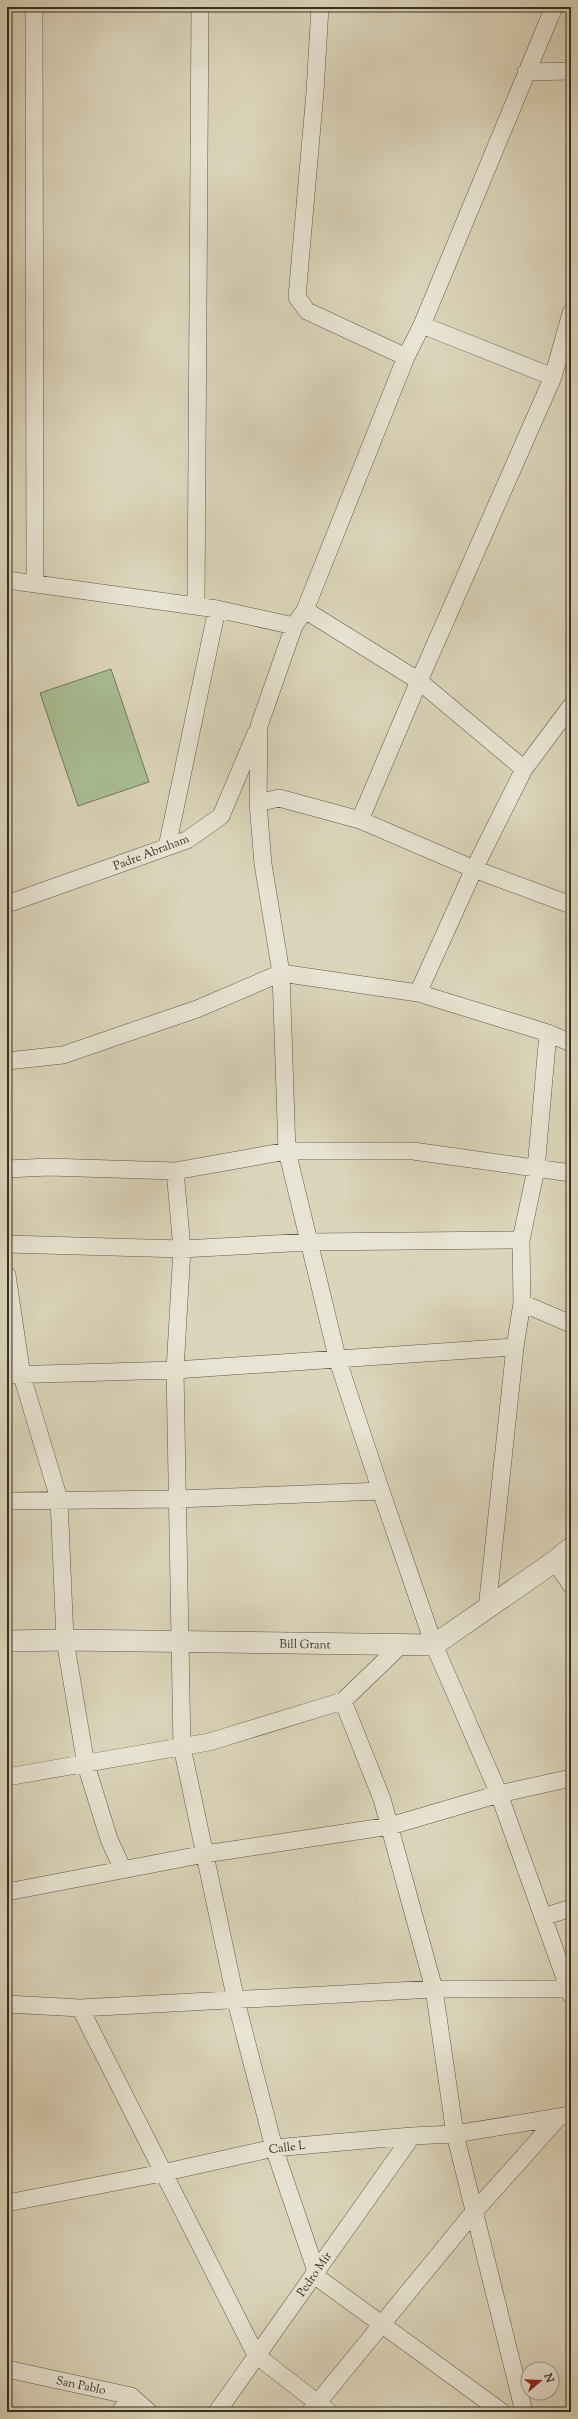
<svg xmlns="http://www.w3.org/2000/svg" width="578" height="2419" font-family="'Sorts Mill Goudy',serif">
<rect width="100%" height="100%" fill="#dcd5bb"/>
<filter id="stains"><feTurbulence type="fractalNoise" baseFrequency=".005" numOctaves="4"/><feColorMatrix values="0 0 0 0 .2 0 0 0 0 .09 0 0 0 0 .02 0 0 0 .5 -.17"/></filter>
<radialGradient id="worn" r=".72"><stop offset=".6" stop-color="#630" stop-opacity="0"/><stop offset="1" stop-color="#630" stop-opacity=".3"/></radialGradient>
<path fill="#aabe94" stroke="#70765c" d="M111,669L149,782L78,806L40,693Z"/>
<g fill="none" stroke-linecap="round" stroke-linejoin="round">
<g stroke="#60584a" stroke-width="18">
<path id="minor" d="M34,7L35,584
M320,7L315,92L297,297L307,311L406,357
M554,7L422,325L406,357L305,610L294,626L259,726L258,803L263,864L281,973L287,1151L338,1361L381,1491L434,1645L499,1794L571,1995
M526,72L571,71
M422,325L553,377
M7,580L217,609L294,626
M196,606L200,7
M305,610L419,681L524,769
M258,803L279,798L360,820L474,869L571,905
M360,820L419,681L553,377L571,313
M167,847L217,609
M7,904L187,840L221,816L256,733
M418,993L474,869L524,769L571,706
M7,1061L63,1055L197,1009L281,973L418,993L548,1033L571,1043
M7,1169L49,1167L175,1171L287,1151H413L571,1173
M175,1171L182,1249L175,1370L182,1747L236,2001L274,2148L315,2268L314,2275L502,2412
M7,1244L182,1249L309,1242L521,1240
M7,1275L22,1376L59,1499L65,1640L86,1765L109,1839L123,1870
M522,1303L571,1324
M7,1375L175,1370L515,1347
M7,1501L178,1499L381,1491
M555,1561L571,1585
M487,1609L515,1347L522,1303L521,1240L536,1169L548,1033
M343,1701L382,1799L434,1989L455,2134L524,2412
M7,1777L209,1742L343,1701L401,1645
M7,1892L205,1854L390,1826L499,1794L571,1778
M543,1917L571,1908
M7,2004L80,2008L434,1989H569
M80,2008L256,2355L329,2412
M7,2203L162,2173L274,2148L412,2136L455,2134L571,2115
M7,2369L131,2396L149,2412
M120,2412L131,2396
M217,2412L412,2136
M310,2412L473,2213L559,2117"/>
</g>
<g stroke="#60584a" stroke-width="22">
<path id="tertiary" d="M7,1641L65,1640L434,1645L555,1561L571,1548"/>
</g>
<use href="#minor" stroke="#e8e4d3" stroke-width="17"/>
<use href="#tertiary" stroke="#e8e4d3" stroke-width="21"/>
</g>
<g text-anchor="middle" stroke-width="3.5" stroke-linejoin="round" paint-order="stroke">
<g font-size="12" fill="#372f25" stroke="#e8e4d3">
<text transform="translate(151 852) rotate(-21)" y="4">Padre Abraham</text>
<text transform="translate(305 1644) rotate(1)" y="4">Bill Grant</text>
<text transform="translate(287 2147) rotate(-7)" y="4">Calle L</text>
<text transform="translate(314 2274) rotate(-55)" y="4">Pedro Mír</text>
<text transform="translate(81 2385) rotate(12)" y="4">San Pablo</text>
</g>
</g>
<rect width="578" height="2419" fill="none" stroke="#dcd5bb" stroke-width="24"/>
<rect x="8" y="8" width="562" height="2403" fill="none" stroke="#372f25" stroke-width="2"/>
<rect x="12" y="12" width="554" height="2395" fill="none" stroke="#372f25"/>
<g transform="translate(540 2381) rotate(71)"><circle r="19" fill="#e8e4d3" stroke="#a19c8d"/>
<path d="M0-3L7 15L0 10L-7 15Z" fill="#8f2418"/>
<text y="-6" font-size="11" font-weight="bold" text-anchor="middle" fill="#372f25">N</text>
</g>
<rect width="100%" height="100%" filter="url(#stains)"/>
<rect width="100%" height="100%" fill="url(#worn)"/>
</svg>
